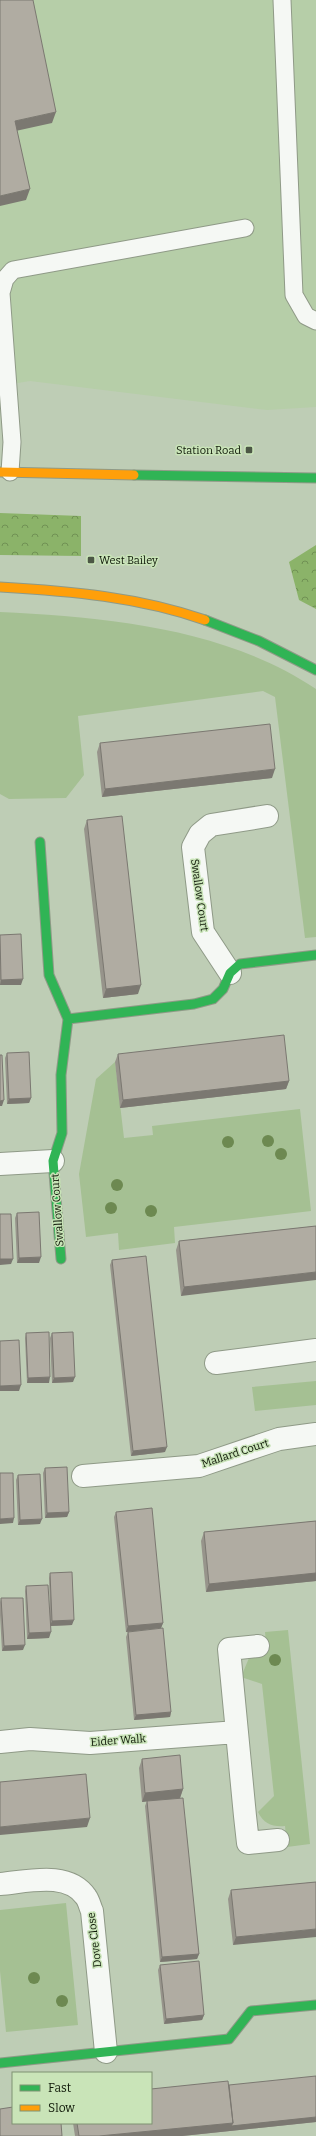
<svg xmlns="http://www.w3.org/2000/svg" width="316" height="2136" font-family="Bitter,serif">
<defs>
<pattern id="forest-crowns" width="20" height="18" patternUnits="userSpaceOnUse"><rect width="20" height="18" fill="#8bb369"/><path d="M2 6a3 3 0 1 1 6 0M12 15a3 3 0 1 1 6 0" fill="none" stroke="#709154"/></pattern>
</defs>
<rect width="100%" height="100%" fill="#becdb5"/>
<path fill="#b6cea8" d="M0,0H316V407L267,410L30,381L0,386Z"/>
<path fill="#a5c093" d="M0,612C106,617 225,628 316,689V937L305,938L275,697L263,691L78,716L84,775L66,798L9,799L0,794Z
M115,1062L124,1138L153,1135L152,1126L300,1109L311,1211L174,1227L175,1243L119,1250L118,1233L86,1237L79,1174L96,1079Z
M316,1381V1405L255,1411L252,1387Z
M288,1630L310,1844L287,1847L285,1826C272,1827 264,1824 258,1812L274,1796L262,1684L241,1677L249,1658L267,1653L265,1632Z
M66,1903L78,2025L6,2032L0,1971V1910Z"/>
<path fill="url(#forest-crowns)" d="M0,513L81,516V556L0,555Z
M316,545V609L299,600L289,562Z"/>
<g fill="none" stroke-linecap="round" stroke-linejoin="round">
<g stroke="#8f9a87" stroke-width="19">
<path id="lane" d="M282,0L294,295L306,316L316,321
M10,472L12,442L1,293L5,279L13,270L245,228"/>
</g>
<g stroke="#8f9a87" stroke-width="24">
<path id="street" d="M230,973L203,932L193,847L200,834L211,825L267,816
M0,1164L53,1161
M216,1363L316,1350
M83,1476L199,1466L279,1439L316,1434
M258,1646L229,1649L245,1816L248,1843L278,1840
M0,1742L30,1739L90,1743L237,1732
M0,1884C26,1882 68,1870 86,1897C89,1901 90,1907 92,1911L106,2052"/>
</g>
<g stroke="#8f9a87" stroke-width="11">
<path id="fast" d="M134,475L316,478
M205,620L259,641L316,670
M40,842L49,975L68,1019L61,1075L62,1133L53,1161L61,1259
M68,1019L194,1004L213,999L223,989L230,973L240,964L316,955
M0,2063L229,2039L251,2011L316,2005"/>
</g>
<g stroke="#8f9a87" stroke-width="11">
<path id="slow" d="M0,472L134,475
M0,587C70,591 139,597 205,620"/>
</g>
<use href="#lane" stroke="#f5f8f4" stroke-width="17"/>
<use href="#street" stroke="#f5f8f4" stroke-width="22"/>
<use href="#fast" stroke="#30b455" stroke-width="9"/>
<use href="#slow" stroke="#ff9f0a" stroke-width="9"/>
</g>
<g fill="#6d8951">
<circle cx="268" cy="1141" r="6"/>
<circle cx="228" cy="1142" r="6"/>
<circle cx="281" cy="1154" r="6"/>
<circle cx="117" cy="1185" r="6"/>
<circle cx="111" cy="1208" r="6"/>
<circle cx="151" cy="1211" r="6"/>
<circle cx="275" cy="1660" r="6"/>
<circle cx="34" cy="1978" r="6"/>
<circle cx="62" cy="2001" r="6"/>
</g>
<path fill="#97948b" d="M100,743L272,778L102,797L97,752Z
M87,820L138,994L103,998L84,829Z
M0,935L21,985H0Z
M7,1053L31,1098L29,1103L7,1104L5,1058Z
M118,1054L289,1081L286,1089L120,1108L115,1062Z
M17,1213L39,1263H17L15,1218Z
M316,1226L181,1296L176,1250L179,1241Z
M112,1260L165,1452L131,1456L110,1265Z
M26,1333L49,1383H27L25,1338Z
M52,1333L73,1382L52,1383L50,1338Z
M45,1468L69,1512L67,1517L45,1518L43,1473Z
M18,1475L40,1524L18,1525L16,1480Z
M116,1512L163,1623L161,1628L126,1632L114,1517Z
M316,1521V1581L206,1592L201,1541L204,1532Z
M50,1573L72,1625L50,1626L49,1638L27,1639L25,1591L26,1586L50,1611L49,1578Z
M1,1598L23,1650L2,1651L0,1615V1602Z
M128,1632L171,1712L170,1717L134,1720L126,1637Z
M142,1759L183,1789L180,1798L199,1954L197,1959L160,1962L145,1806L147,1801L142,1802L139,1768Z
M316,1882L233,1945L228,1899L231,1890Z
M160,1965L204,2015L202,2020L164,2024L158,1970Z
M229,2085L316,2122L182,2136H75L73,2123H151Z"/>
<path fill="#7b7871" d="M56,112L52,123L11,132L15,121Z
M30,189L26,200L0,206V196Z
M275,769L272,778L102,797L105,789Z
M23,979L21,985H0L1,980Z
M141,985L138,994L103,998L106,989Z
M289,1081L286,1089L120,1108L123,1100Z
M31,1098L29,1103L7,1104L9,1099Z
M4,1100L2,1106H0V1101Z
M41,1257L39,1263H17L19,1258Z
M0,1259H13L11,1264L0,1265Z
M316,1272V1280L181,1296L184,1287Z
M50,1377L49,1383H27L28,1378Z
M75,1377L73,1382L52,1383L54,1378Z
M21,1385L19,1391H0V1386Z
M167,1447L165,1452L131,1456L133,1451Z
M69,1512L67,1517L45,1518L47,1513Z
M14,1518L13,1523L0,1524V1519Z
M42,1519L40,1524L18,1525L20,1520Z
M316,1573V1581L206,1592L209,1584Z
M74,1620L72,1625L50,1626L52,1621Z
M163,1623L161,1628L126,1632L128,1626Z
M51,1632L49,1638L27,1639L29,1633Z
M25,1645L23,1650L2,1651L4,1646Z
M171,1712L170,1717L134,1720L136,1715Z
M183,1789L180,1798L142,1802L145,1793Z
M90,1818L87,1827L0,1835V1827Z
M316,1929V1937L233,1945L236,1937Z
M199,1954L197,1959L160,1962L162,1957Z
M204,2015L202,2020L164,2024L166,2019Z
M316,2117V2122L182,2136H99L233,2123Z"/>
<path fill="#b0aca2" stroke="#7b7871" d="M0,0H33L56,112L15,121L30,189L0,196Z
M270,724L275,769L105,789L100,743Z
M122,816L141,985L106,989L87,820Z
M21,934L23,979L1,980L0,935Z
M284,1035L289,1081L123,1100L118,1054Z
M29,1052L31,1098L9,1099L7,1053Z
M0,1055H2L4,1100L0,1101Z
M39,1212L41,1257L19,1258L17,1213Z
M0,1214H11L13,1259H0Z
M316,1226V1272L184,1287L179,1241Z
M146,1256L167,1447L133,1451L112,1260Z
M49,1332L50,1377L28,1378L26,1333Z
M73,1332L75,1377L54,1378L52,1333Z
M19,1340L21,1385L0,1386V1341Z
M67,1467L69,1512L47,1513L45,1468Z
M0,1473H13L14,1518L0,1519Z
M40,1474L42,1519L20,1520L18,1475Z
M152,1508L163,1623L128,1626L116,1512Z
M316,1521V1573L209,1584L204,1532Z
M72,1572L74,1620L52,1621L50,1573Z
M48,1585L51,1632L29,1633L26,1586Z
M1,1598H23L25,1645L4,1646Z
M163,1628L171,1712L136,1715L128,1632Z
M180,1755L183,1789L145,1793L142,1759Z
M86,1774L90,1818L0,1827V1782Z
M183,1798L199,1954L162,1957L147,1801Z
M316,1882V1929L236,1937L231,1890Z
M199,1961L204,2015L166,2019L160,1965Z
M316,2076V2117L231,2126L233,2123L229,2085Z
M228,2081L233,2123L99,2136H79L77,2123H151V2089Z
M13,2107V2123H61L62,2136H0V2109Z"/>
<g fill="#4c5745" stroke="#c9e4b8" stroke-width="1.5">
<rect x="245" y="446" width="8" height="8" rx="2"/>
<rect x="87" y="556" width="8" height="8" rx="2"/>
</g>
<g text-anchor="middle" stroke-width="3" stroke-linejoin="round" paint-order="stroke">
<g font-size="11" fill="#0f1808" stroke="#c9e4b8" text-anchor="end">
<text x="241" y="454">Station Road</text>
<text x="99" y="564" text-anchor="start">West Bailey</text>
</g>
<g font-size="11" fill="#0f1808" stroke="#c9e4b8">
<text transform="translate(200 895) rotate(82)" y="4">Swallow Court</text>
<text transform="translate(57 1210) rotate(-94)" y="4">Swallow Court</text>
<text transform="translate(235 1453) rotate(-18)" y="4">Mallard Court</text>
<text transform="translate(118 1740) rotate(-4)" y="4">Eider Walk</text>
<text transform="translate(94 1940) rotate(-97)" y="4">Dove Close</text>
</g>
</g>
<rect x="12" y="2072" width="140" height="52" fill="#c9e4b8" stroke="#7f9272"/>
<rect x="20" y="2085" width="20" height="6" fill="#30b455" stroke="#7f9272"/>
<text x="48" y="2092" font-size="12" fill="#0f1808">Fast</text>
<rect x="20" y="2105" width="20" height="6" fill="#ff9f0a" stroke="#7f9272"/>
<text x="48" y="2112" font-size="12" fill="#0f1808">Slow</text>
</svg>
